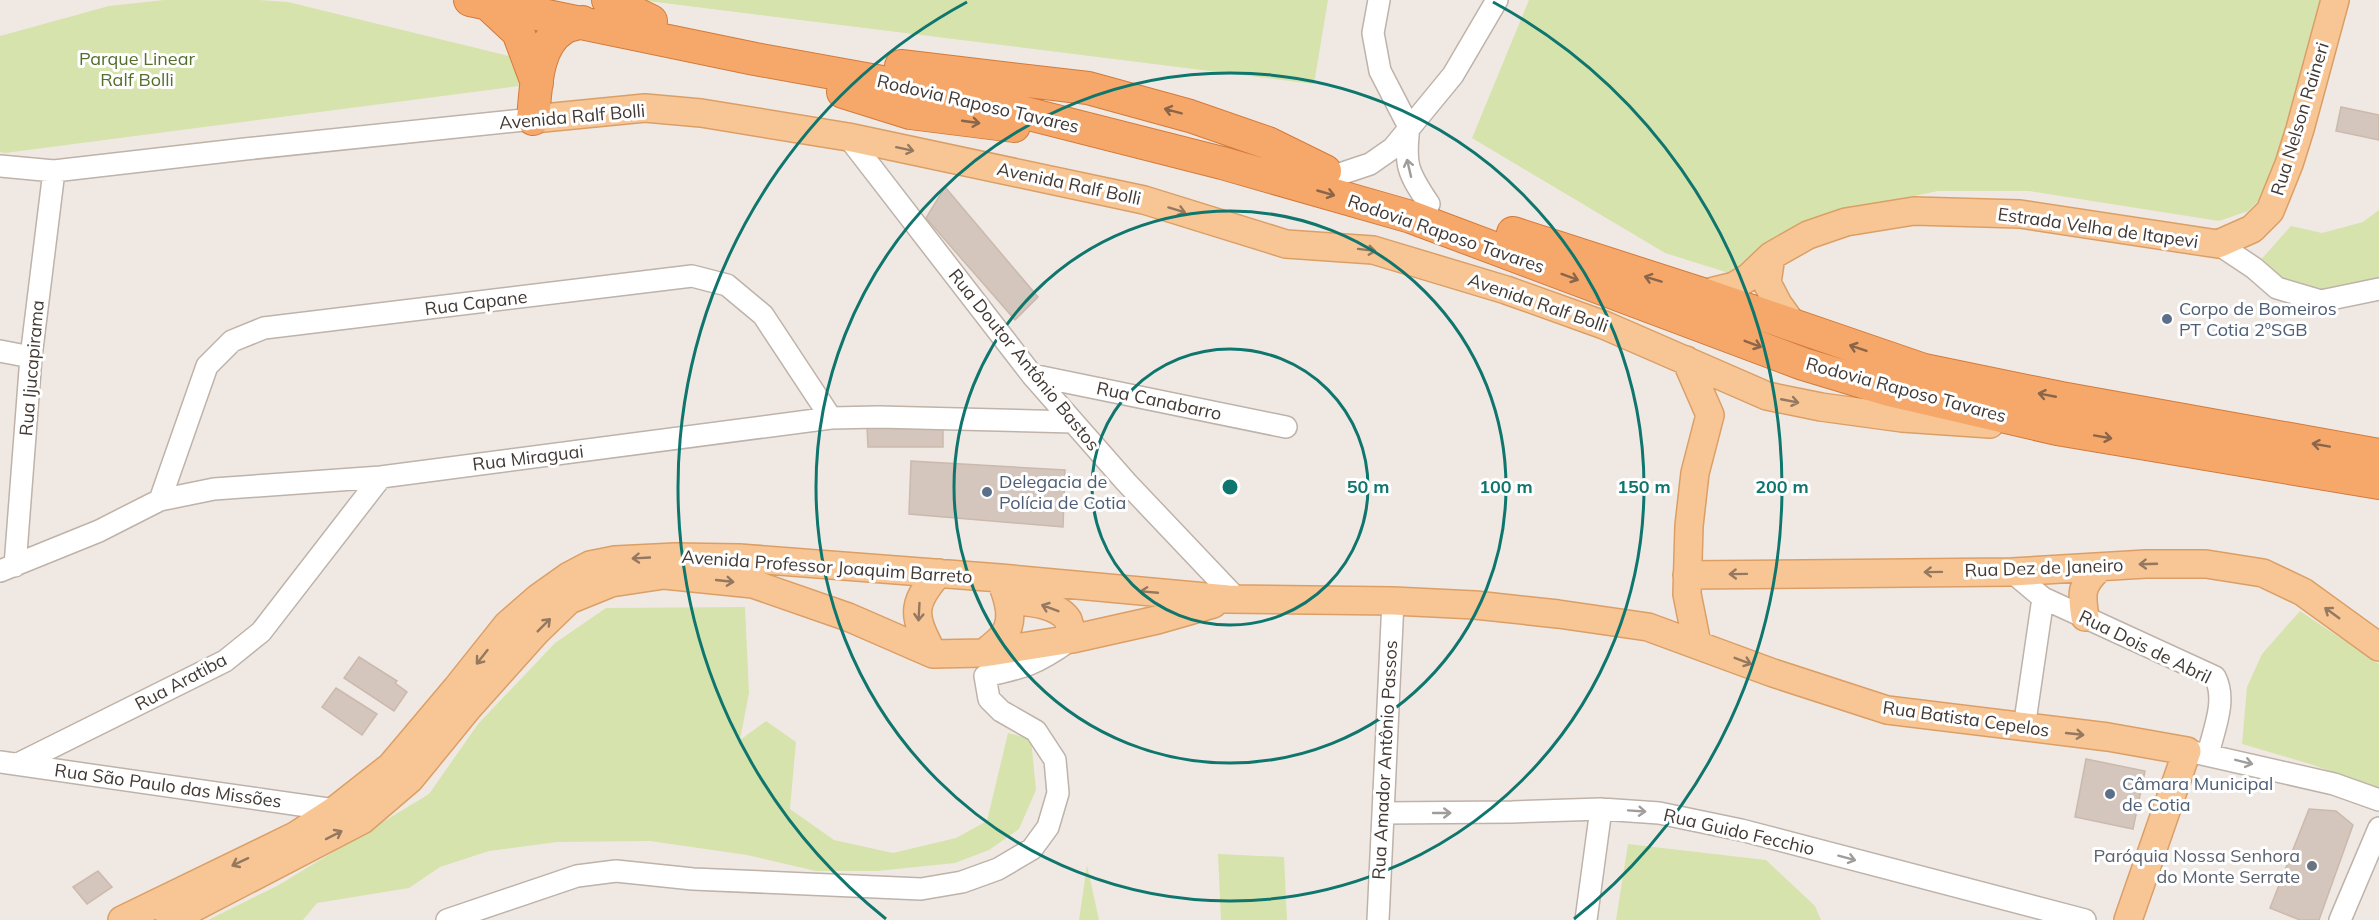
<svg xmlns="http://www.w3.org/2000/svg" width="2379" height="920" font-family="Mulish,sans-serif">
<rect width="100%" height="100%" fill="#f0e9e3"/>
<path fill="#d6e3ad" d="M164,0H259L288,2L517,58L519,86L5,153L0,152V36L109,6Z
M640,0H1328L1314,84Z
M1529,0H2324L2300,122L2266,193L2248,211L2219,221L2029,191H1938L1880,203L1732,274L1665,253L1472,138Z
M2379,210V286L2319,298L2275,285L2257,264L2291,226L2322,233L2363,222Z
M745,607L749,693L740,740L766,721L796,742L790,809L834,840L893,853L956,838L987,821L1008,733L1031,739L1036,790L1019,829L989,850L955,863L877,871H816L747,855L650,841L557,842L489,851L440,867L409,888L317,903L303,920H208L277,886L429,794L478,724L555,643L606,608Z
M2300,611L2379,664V788L2310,764L2242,744L2247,687L2262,654Z
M1628,844L1766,860L1815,906L1821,920H1616Z
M1218,854L1284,857L1287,920H1221Z
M1087,865L1099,920H1079Z"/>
<path fill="#d4c6bc" stroke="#cbb9ad" stroke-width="1.5" d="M2341,107L2379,115V140L2336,131Z
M945,187L1038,297L1015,320L926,218Z
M867,427L943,429V447H868Z
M911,461L1065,470L1063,527L909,514Z
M359,657L397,681L395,683L407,692L394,711L344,678Z
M336,688L377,714L362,735L322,707Z
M2086,759L2145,771L2133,829L2075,817Z
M2309,809L2336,811L2353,825L2319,920H2300L2270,908Z
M98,871L112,887L87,904L73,887Z"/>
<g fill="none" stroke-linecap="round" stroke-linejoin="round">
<g stroke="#beb2a9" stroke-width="24">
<path id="minor" d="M1379,0L1373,33L1380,71L1409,127
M1409,127C1404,165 1408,173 1429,204
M848,137L1032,375L1126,482L1237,599
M0,166L54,171L245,149L533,119
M1337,175L1370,164L1393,148L1453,75L1497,0
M2218,244L2254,268L2277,288L2321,301L2379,289
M0,351L31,357
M1032,375L1286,427
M160,500L207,366L232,341L264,328L692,276L727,285L763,315L831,418
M15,566L31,357L54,171
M0,571L99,531L160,500L214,489L381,477L831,418L879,417L1073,422
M2012,572L2043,598L2215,677C2227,700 2214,729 2208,754
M2024,728L2043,598
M2193,752L2334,784L2379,800
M0,762L335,810
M18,764L225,661L261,632L381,477
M1383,813L1512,812L1601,809L1659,813L1741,830L2085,920
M447,920L577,876L616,871L693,879L921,889L962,882L998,869L1032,849L1048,827L1058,793L1055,760L1036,731L1001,711L989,699L985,676C1023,668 1037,664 1069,641
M1378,920L1393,601
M1586,920L1601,809
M2340,920L2379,828"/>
</g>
<g stroke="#db9f66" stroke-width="30">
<path id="major" d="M533,119L645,108L701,113L848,137L1144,200L1286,244L1373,250L1506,290L1604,325L1767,396L1821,407L1902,418L1990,424
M1771,256L1767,283L1778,304L1793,325
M1702,294L1734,286L1749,277L1771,256L1808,235L1846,222L1914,211L2020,214L2218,244L2252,229L2270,211L2289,164L2300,129L2335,0
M1686,360L1710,415L1695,473L1689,526L1687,594L1697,644
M1687,575L2012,572L2146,564H2206L2263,573L2303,592L2379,647
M1009,600C1027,602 1057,603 1068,620C1070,625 1071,633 1072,639
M2085,617C2081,593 2081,585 2099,568
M984,653C990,648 997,643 1002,637C1017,621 1007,595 1000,578
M933,654C914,617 909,606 939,573
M122,920L295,836L335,810L391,766L456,689L507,625L538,598L569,576L590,565L615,560L675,557L739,558L1000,578L1228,599L1393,601L1475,605L1558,614L1648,627L1773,673L1887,710L2108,737L2187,751L2128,920
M170,920L362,820L410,779L468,708L536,632L569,600L611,583L664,575L753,584L848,617L933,654L984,653L1072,639L1157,620L1213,604"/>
</g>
<g stroke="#d37a3b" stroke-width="34">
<path id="highway" d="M470,0L755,59L954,95L1222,163L1411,217L1803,364L1889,390L2057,429L2379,483
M608,0L651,21
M489,5L518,32L537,83
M901,66L1088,88L1190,116L1268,143L1325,171
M843,92L910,113L1014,126
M533,119C536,90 535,45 564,28C569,25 577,24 582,22
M1513,233L1702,294L1924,370L2061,398L2379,455"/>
</g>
<use href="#minor" stroke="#fff" stroke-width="21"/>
<use href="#major" stroke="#f8c695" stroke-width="27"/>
<use href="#highway" stroke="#f5a86a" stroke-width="32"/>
</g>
<defs><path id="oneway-shaft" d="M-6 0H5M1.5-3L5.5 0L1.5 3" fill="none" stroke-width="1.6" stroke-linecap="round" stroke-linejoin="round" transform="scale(1.5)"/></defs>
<g stroke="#8a654a">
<use href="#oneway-shaft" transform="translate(1173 111) rotate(-165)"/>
<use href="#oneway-shaft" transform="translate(971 122) rotate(8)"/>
<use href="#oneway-shaft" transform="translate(1326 193) rotate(16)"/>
<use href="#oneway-shaft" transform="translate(1570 277) rotate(20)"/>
<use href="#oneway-shaft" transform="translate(1653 279) rotate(-163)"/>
<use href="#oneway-shaft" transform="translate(1753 344) rotate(21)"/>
<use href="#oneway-shaft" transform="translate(1858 348) rotate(-161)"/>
<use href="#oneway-shaft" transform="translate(2047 395) rotate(-169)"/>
<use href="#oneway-shaft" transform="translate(2103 437) rotate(10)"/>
<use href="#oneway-shaft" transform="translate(2321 445) rotate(-170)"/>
</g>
<g stroke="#947860">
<use href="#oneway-shaft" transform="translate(905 149) rotate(12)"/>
<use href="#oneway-shaft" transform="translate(1177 210) rotate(17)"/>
<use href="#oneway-shaft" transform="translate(1367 250) rotate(7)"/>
<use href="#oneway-shaft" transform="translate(1790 401) rotate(11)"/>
<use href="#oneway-shaft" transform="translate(641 558) rotate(177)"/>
<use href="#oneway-shaft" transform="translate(2148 564) rotate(178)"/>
<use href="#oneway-shaft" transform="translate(1933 572) rotate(179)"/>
<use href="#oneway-shaft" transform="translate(1738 574) rotate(179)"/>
<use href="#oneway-shaft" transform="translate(725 581) rotate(6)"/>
<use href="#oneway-shaft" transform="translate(1149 592) rotate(-175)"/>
<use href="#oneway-shaft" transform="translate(1050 608) rotate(-159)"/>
<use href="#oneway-shaft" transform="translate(919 612) rotate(93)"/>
<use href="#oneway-shaft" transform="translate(2332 613) rotate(-144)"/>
<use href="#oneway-shaft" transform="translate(544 625) rotate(-45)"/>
<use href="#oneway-shaft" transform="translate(482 657) rotate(128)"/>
<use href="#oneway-shaft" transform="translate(1743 661) rotate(21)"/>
<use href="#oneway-shaft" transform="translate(2075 734) rotate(6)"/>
<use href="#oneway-shaft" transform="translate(334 835) rotate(-27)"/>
<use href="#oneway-shaft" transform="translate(240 862) rotate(155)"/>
</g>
<g stroke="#a09c9a">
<use href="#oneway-shaft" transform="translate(1409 168) rotate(-103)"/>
<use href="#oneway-shaft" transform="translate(2244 762) rotate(14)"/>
<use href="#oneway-shaft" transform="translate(1637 811) rotate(4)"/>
<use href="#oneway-shaft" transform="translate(1442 813)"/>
<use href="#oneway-shaft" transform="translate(1847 858) rotate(15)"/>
</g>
<g fill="none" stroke="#0f766e" stroke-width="3">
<circle cx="1230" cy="487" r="138"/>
<circle cx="1230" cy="487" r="276"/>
<circle cx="1230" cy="487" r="414"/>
<path d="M886 919A552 552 0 0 1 967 2M1493 2A552 552 0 0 1 1574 919"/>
</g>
<g fill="#5c6f8a" stroke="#fff" stroke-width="2">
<circle cx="2167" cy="319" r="6"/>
<circle cx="987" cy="492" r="6"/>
<circle cx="2110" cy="794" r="6"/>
</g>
<circle fill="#6b7280" stroke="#fff" stroke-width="2" cx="2312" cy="866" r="6"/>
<g text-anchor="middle" stroke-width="6" stroke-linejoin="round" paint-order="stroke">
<g font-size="18" fill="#536f2b" stroke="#fff">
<text x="137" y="65">Parque Linear<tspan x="137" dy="21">Ralf Bolli</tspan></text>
</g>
<g font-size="18" fill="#423934" stroke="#fff">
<text transform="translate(978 104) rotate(13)" y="6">Rodovia Raposo Tavares</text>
<text transform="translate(572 117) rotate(-5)" y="6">Avenida Ralf Bolli</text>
<text transform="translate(2300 119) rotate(-73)" y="6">Rua Nelson Raineri</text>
<text transform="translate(1069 184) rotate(12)" y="6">Avenida Ralf Bolli</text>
<text transform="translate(2098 228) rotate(8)" y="6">Estrada Velha de Itapevi</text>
<text transform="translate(1446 234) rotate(19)" y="6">Rodovia Raposo Tavares</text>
<text transform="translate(476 303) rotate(-7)" y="6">Rua Capane</text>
<text transform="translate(1538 303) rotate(19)" y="6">Avenida Ralf Bolli</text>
<text transform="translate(1024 360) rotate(51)" y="6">Rua Doutor Antônio Bastos</text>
<text transform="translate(32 368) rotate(-85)" y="6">Rua Ijucapirama</text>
<text transform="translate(1906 390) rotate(15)" y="6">Rodovia Raposo Tavares</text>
<text transform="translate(1159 401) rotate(12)" y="6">Rua Canabarro</text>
<text transform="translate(528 458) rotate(-7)" y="6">Rua Miraguai</text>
<text transform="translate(827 567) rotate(4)" y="6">Avenida Professor Joaquim Barreto</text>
<text transform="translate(2044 568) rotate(-2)" y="6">Rua Dez de Janeiro</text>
<text transform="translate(2145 647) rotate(26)" y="6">Rua Dois de Abril</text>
<text transform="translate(181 682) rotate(-28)" y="6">Rua Aratiba</text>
<text transform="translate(1966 719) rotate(8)" y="6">Rua Batista Cepelos</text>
<text transform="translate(1385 760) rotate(-87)" y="6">Rua Amador Antônio Passos</text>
<text transform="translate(168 786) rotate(8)" y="6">Rua São Paulo das Missões</text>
<text transform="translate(1739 832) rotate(13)" y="6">Rua Guido Fecchio</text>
</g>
<g font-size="18" fill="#4e5e75" stroke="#fff" text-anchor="start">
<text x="2179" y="315">Corpo de Bomeiros<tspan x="2179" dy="21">PT Cotia 2ºSGB</tspan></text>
<text x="999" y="488">Delegacia de<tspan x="999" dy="21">Polícia de Cotia</tspan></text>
<text x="2122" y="790">Câmara Municipal<tspan x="2122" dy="21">de Cotia</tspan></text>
</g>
<g font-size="18" fill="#5b616d" stroke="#fff" text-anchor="end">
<text x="2300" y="862">Paróquia Nossa Senhora<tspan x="2300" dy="21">do Monte Serrate</tspan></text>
</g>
</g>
<circle cx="1230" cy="487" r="9" fill="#0f766e" stroke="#fff" stroke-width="3"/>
<g font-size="18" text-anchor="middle" font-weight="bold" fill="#0f766e" stroke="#fff" stroke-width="6" stroke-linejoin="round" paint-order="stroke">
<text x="1368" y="493">50 m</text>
<text x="1506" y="493">100 m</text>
<text x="1644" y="493">150 m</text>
<text x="1782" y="493">200 m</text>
</g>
</svg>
